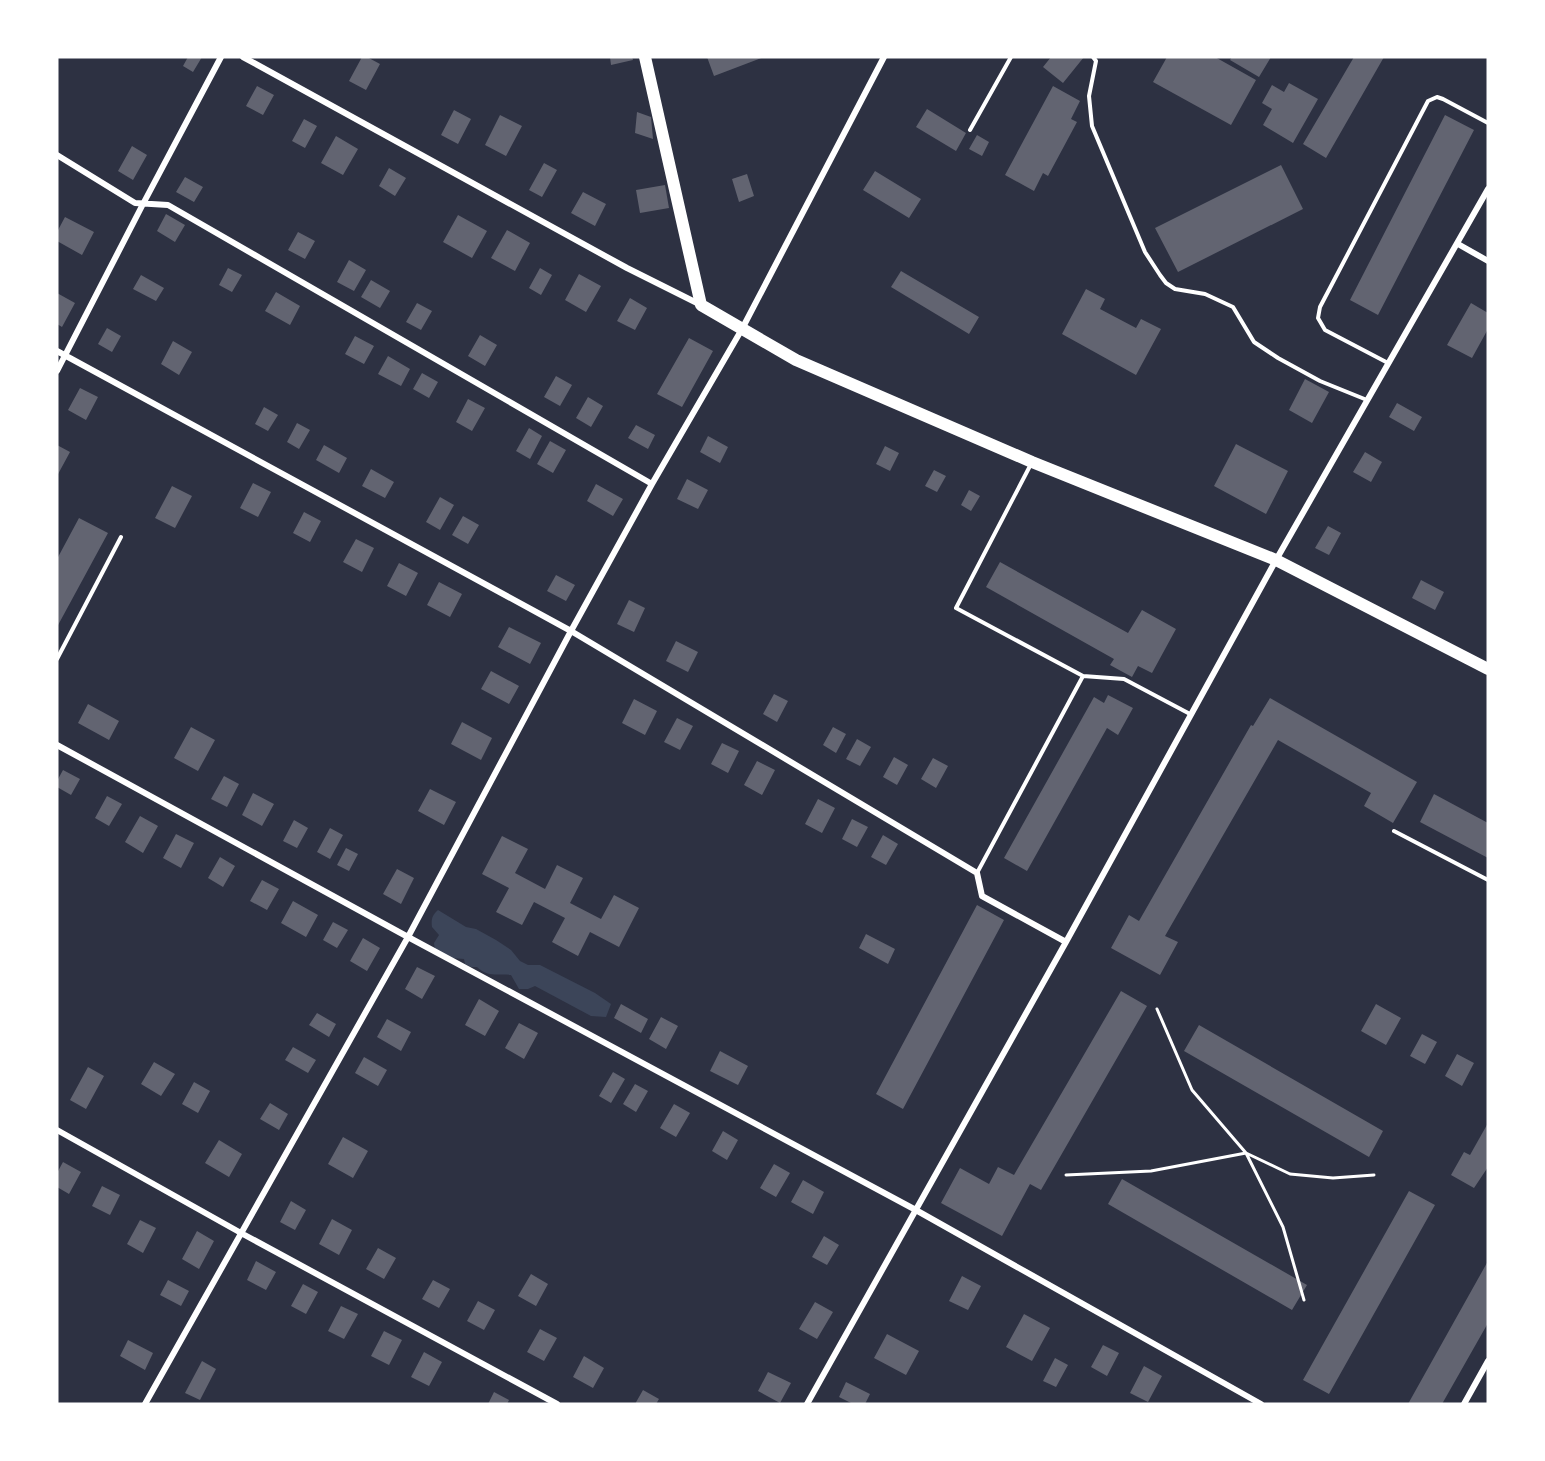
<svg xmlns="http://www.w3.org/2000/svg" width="1545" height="1461" font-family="Rubik,sans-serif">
<rect width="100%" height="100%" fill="#2d3142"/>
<path fill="#3c4559" d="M438,910L466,927L476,929L496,940L511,950L520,961L528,965H540L595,993L611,1004L606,1017L591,1016L535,986L528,989H519L511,975C498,973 488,978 477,967H471L465,964L464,959L452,958L435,950L434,943L439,935L432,927C431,920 432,915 438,910Z"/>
<path fill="#626471" d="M188,57H202L193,72L183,66Z
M362,57H367L380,64L366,90L349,81Z
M610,57H632L633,60L611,65Z
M707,57H764L714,76Z
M1051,57H1084L1063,83L1043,67Z
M1167,57H1215L1256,80L1231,125L1153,82Z
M1232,57H1271L1259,77L1230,60Z
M1354,57H1384L1326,158L1303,144Z
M1289,83L1318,99L1293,143L1263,125L1272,109L1262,103L1272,85L1284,92Z
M257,86L274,95L263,115L246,106Z
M1053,86L1080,101L1071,119L1077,122L1048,176L1043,173L1034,191L1005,175Z
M927,109L966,133L956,151L916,127Z
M454,110L471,119L458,144L441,135Z
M637,112L651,117L653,139L635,133Z
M500,115L522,126L506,156L485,145Z
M1445,115L1474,130L1378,315L1350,300Z
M304,119L317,126L305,148L292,141Z
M977,135L989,142L982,156L969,149Z
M336,136L358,149L343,175L321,163Z
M132,146L147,155L133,180L118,171Z
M544,163L557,170L542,197L529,190Z
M1281,165L1303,209L1178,272L1155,228Z
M389,168L406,178L395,196L379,186Z
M875,171L921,199L909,218L863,190Z
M747,174L754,196L739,202L732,179Z
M185,177L203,187L194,202L176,192Z
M665,185L669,208L640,213L636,190Z
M583,192L606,204L595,226L571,213Z
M166,214L185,225L175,242L157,231Z
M458,215L487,231L472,258L443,242Z
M65,217L94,232L82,255L57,241V232Z
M507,230L530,243L515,271L491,258Z
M298,232L315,241L305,259L288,250Z
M349,260L366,270L354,291L337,282Z
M228,268L242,275L232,292L219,285Z
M540,268L552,275L541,295L529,288Z
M901,271L979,317L969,334L891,287Z
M579,274L601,286L586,312L565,300Z
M141,275L164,288L156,301L133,289Z
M371,280L390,291L380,308L361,297Z
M1086,289L1105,299L1100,309L1136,328L1141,319L1161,329L1136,375L1062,334Z
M276,292L300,306L290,325L265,311Z
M57,293L75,303L62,327L57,324Z
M630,298L647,308L635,330L617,321Z
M417,303L432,311L421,330L406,322Z
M1471,303L1488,313V329L1472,358L1447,345Z
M107,328L121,336L112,352L98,344Z
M480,335L497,345L485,366L468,356Z
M355,336L374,346L364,364L345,354Z
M689,338L713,351L682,407L657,394Z
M173,341L192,352L179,375L161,364Z
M388,356L410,369L401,386L378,374Z
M422,373L438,382L429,398L413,389Z
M556,376L572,385L560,406L544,397Z
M1305,379L1329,392L1312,423L1289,410Z
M80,388L98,397L86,420L68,410Z
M588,397L603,406L591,427L576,418Z
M468,399L485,408L472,431L456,422Z
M1397,403L1422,417L1414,431L1389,417Z
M264,407L278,415L268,431L255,424Z
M297,423L310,430L299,449L287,442Z
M636,425L655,435L648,449L628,438Z
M529,428L542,436L530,459L516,451Z
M708,436L728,447L720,463L700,452Z
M550,441L566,450L553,473L537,464Z
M1236,444L1288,471L1266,514L1214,486Z
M57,445L70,452L57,476Z
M324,445L347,458L339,473L316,460Z
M885,446L899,453L890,471L876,464Z
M1365,452L1382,462L1371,482L1353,472Z
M371,469L394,482L385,498L362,486Z
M934,470L946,476L937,492L925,486Z
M687,479L708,490L698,509L677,499Z
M253,483L271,492L258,517L240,508Z
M596,484L623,499L613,516L587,501Z
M172,486L192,496L175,528L155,518Z
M969,490L980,496L971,511L961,505Z
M440,497L454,505L440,530L426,522Z
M304,512L321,521L310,542L293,533Z
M463,516L479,525L468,544L452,535Z
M79,518L108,533L57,627V559Z
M1328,526L1341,533L1329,555L1315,548Z
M356,539L374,548L362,572L343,562Z
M1000,562L1128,633L1142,610L1176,629L1152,673L1138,666L1132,677L1110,665L1114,659L986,587Z
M399,563L418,573L406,596L387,586Z
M556,575L575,585L566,601L547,591Z
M1421,580L1444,592L1435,610L1412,598Z
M439,582L462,594L450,617L427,605Z
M629,600L645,608L634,632L617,624Z
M509,627L541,643L530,664L498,647Z
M676,641L698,652L688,672L666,661Z
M491,671L519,686L509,704L481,689Z
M774,694L788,701L777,722L763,714Z
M1108,695L1133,708L1118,735L1107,728L1027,871L1004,858L1094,697L1104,703Z
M1270,698L1417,782L1393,823L1364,806L1371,793L1278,740L1165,936L1178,942L1160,975L1111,948L1129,915L1139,921L1251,725L1253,726Z
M634,699L657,711L645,735L622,723Z
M88,704L119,721L109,740L78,723Z
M677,718L693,726L680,750L664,742Z
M462,722L492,738L481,760L451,744Z
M191,727L215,740L198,771L174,758Z
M833,727L846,734L836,753L823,745Z
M857,739L871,747L860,766L846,759Z
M722,743L739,751L728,773L711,764Z
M894,757L908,765L897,785L883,777Z
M933,758L948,766L936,788L921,779Z
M757,761L775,770L762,795L744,785Z
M63,770L80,779L71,795L57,787V781Z
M224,776L239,784L227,807L211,799Z
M430,789L456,802L444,825L418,811Z
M253,793L274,804L262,826L242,815Z
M1434,794L1488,823V858L1420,822Z
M107,796L122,804L109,826L95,818Z
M818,799L835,808L822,833L805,824Z
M140,816L158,826L143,853L125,842Z
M852,819L868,827L857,847L842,839Z
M294,820L308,828L297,848L283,841Z
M330,828L343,835L330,859L317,852Z
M176,834L194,843L181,868L163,858Z
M883,835L898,844L886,865L871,857Z
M502,836L528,849L515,873L545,889L557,865L583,878L570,903L601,919L614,895L639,908L619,947L590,932L578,956L552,942L565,918L534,902L522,925L496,912L509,888L482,874Z
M346,848L358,854L349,871L337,865Z
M220,857L235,866L223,887L208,878Z
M397,869L414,878L401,904L383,894Z
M262,880L279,889L267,910L250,901Z
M293,901L318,915L306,937L281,923Z
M977,905L1004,920L903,1109L876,1094Z
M333,922L348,930L337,948L323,940Z
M866,934L895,949L888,964L859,948Z
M363,938L380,948L367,971L350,961Z
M417,967L435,976L422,999L405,989Z
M1121,991L1147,1006L1041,1190L1030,1184L1002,1236L941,1203L960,1168L989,1184L998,1167L1014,1175Z
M479,999L499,1011L485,1036L465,1025Z
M621,1004L648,1019L641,1033L614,1018Z
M1376,1004L1401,1018L1386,1045L1361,1031Z
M317,1013L336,1024L329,1037L309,1025Z
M661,1017L678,1026L666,1049L649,1039Z
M387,1019L411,1032L401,1051L377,1037Z
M519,1023L538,1033L524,1059L505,1048Z
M1199,1025L1383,1131L1369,1157L1184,1051Z
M1422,1034L1437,1042L1425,1064L1410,1056Z
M293,1047L316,1060L308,1073L285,1060Z
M720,1051L748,1066L738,1085L710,1071Z
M1457,1054L1474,1063L1462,1086L1445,1076Z
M364,1057L387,1070L378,1086L355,1073Z
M154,1062L175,1074L161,1096L141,1084Z
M88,1067L104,1076L86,1109L70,1100Z
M613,1072L625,1079L611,1103L599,1096Z
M194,1082L210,1091L198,1113L182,1104Z
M635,1084L648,1091L636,1112L623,1104Z
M270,1103L288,1114L279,1130L260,1119Z
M674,1104L690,1113L676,1137L660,1128Z
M1488,1123V1167L1474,1188L1451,1175L1464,1152L1470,1155Z
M723,1131L738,1140L727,1160L712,1151Z
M343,1137L368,1151L353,1178L328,1164Z
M219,1140L242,1154L229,1177L205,1163Z
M63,1162L81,1172L69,1194L57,1187V1173Z
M774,1164L790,1173L776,1197L760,1188Z
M1122,1179L1307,1285L1292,1310L1108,1204Z
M803,1180L824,1192L813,1214L791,1202Z
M102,1186L120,1195L110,1215L92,1206Z
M1409,1191L1435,1205L1329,1394L1303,1380Z
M291,1201L306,1210L295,1230L280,1222Z
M332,1219L352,1230L339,1255L319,1244Z
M140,1220L156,1228L143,1253L127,1244Z
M197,1231L214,1241L199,1269L182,1259Z
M824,1236L839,1245L827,1265L812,1257Z
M378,1248L396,1258L384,1279L366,1269Z
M256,1261L276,1272L266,1290L247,1280Z
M1488,1261V1323L1442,1404H1408Z
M531,1274L548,1284L536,1306L518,1296Z
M962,1276L981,1286L968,1310L949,1301Z
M168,1280L189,1291L181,1306L160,1295Z
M433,1280L450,1289L439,1308L422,1299Z
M303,1284L318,1292L306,1314L291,1306Z
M478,1301L495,1310L484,1330L467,1321Z
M815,1302L833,1312L817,1339L799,1329Z
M341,1306L358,1314L344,1339L328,1331Z
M1024,1314L1050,1328L1032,1361L1006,1347Z
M540,1329L557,1338L544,1361L527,1352Z
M384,1331L402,1340L389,1365L371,1356Z
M887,1334L919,1351L906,1375L874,1358Z
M128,1340L153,1353L145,1370L120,1356Z
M1103,1345L1119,1353L1107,1376L1091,1367Z
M424,1352L442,1362L429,1386L411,1377Z
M584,1356L604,1368L593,1388L573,1377Z
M1055,1358L1068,1365L1056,1387L1043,1381Z
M202,1361L216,1369L200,1400L185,1393Z
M1144,1366L1162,1376L1148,1402L1130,1393Z
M768,1372L791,1383L780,1403L758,1391Z
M846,1382L870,1394L865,1404H853L839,1397Z
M643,1390L659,1399L656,1404H635Z
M494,1392L509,1400L507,1404H488Z"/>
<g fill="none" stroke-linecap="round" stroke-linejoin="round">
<path stroke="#fff" stroke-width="3" d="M1157,1009L1192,1090L1246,1153L1283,1227L1304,1300
M1066,1175L1151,1171L1246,1153L1290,1174L1333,1178L1374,1175"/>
<path stroke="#fff" stroke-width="4" d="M1093,57L1096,61L1089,96L1092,126L1145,252L1160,275L1166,283L1175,289L1205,294L1233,307L1254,342L1278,358L1320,381L1367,400
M970,130L1011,57
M1388,363L1325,330L1318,318L1320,307L1428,101L1437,97L1443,99L1488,123
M57,659L121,537
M1083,676L1124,679L1190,714
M1394,831L1488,880
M977,873L1083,676L956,608L1031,464"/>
<path stroke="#fff" stroke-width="6" d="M243,57L627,268L701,305
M57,155L135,203L168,205L652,484
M1458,244L1488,261
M57,351L571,631L977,873L982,896L1066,942
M57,371L143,204L221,57
M57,745L408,937L914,1209L1261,1404
M57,1130L241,1233L557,1404
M145,1404L408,937L571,631L652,484L742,329L884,57
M807,1404L1066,942L1276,560L1488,189
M1464,1404L1488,1361"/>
<path stroke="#fff" stroke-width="12" d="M645,57L701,305L796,360L1032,462L1276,560L1488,669"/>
</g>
<rect width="1545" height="1461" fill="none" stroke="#ffffff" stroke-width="117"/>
</svg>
